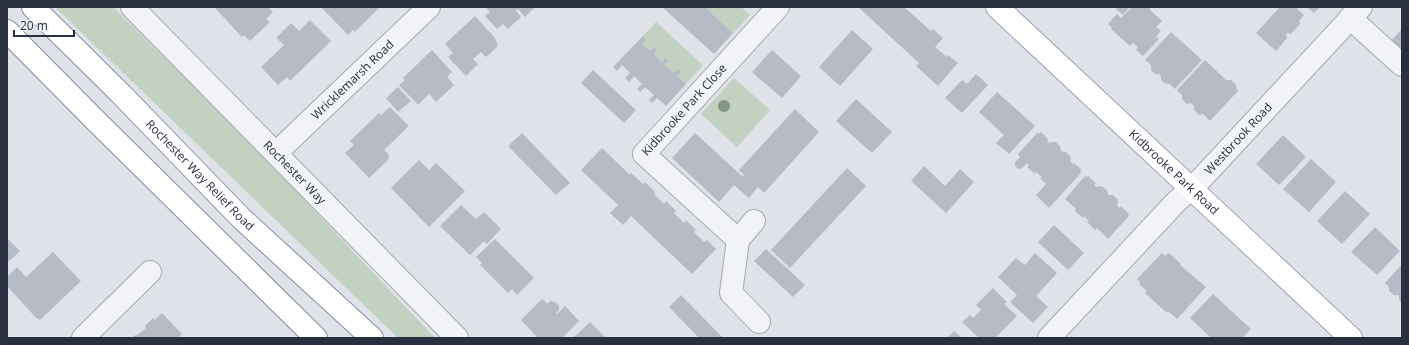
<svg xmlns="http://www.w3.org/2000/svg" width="1409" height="345" font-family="'Open Sans',sans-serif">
<rect width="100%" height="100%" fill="#dfe2e8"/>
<path fill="#c3d2c0" d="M55,7H113L241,133L435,338H398Z
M705,7H741L750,15L733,33Z
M656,22L703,65L686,84L677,76L681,71L678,69L674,73L665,65L669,61L667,58L662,62L654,54L658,50L654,47L650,51L642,44L646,39L643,36Z
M734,78L770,110L737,147L701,114Z"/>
<path fill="#b6bbc5" d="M216,7H268L273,12L266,19L270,22L250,41L244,35L242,37L215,8Z
M323,7H380L355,32L353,30L348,35L322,8Z
M485,7H535L525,17L518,9L516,11L521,17L508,29L503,24L497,29L485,16L490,12Z
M662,7H705L733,33L714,54Z
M858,7H904L931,31L933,29L943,38L935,47L947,57L948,55L958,63L938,86L916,66L919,63Z
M1114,7H1130L1123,15Z
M1132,7H1150V10L1162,21L1156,27L1161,31L1156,37L1159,39L1143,56L1136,50L1138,47L1133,43L1130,46L1111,29L1112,28L1108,24L1117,14L1121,18Z
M1280,7H1299L1297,9L1304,15L1299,21L1300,24L1291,34L1287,33L1286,34L1287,38L1276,51L1256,33Z
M1307,7H1320L1314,13Z
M475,16L495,38L498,46L486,57L481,52L473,59L478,64L466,76L448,57L453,53L445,44Z
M310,20L331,41L290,81L287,77L278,85L261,67L284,45L276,38L291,23L299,31Z
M1402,29V54L1390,42Z
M852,30L873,49L840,86L819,67Z
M1171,32L1202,60L1175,89L1170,84H1166L1161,80V76L1159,74H1155L1151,70V65L1145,60Z
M643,36L646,39L642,44L650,51L654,47L658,50L654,54L662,62L666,58L669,61L665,65L674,73L678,69L681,72L677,76L686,84L666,106L657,98L652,103L649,100L654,95L645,87L640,92L637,89L642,84L634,76L629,82L625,78L630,73L622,65L617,71L613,67Z
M432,50L452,72L447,77L454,85L436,102L429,94L418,105L399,85L405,80L403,78Z
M772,50L801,76L782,98L752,72Z
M1205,60L1226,80H1231L1236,85L1237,90L1238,91L1210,121L1203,114L1199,115L1194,110V106L1191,103L1187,104L1182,99V95L1177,90Z
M593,70L636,110L624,123L581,83Z
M976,74L988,85L962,113L945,98L962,80L967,84Z
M398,87L411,101L398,112L386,98Z
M997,92L1035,126L1009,154L996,143L1004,135L979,112Z
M856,99L892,132L872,153L836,121Z
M390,107L409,126L384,150L389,155L388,160L369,178L345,153L354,145L350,141L379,113L381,115Z
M795,109L819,132L764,193L758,187L749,198L734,185L719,202L672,158L695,133L743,177L744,175L739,170Z
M1038,132L1039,134L1041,132L1048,139L1047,140L1050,144L1051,142H1056L1060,146L1061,151L1066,152L1070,156L1071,160L1070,161L1073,164L1074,163L1082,170L1080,172L1081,173L1049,208L1036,195L1046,184L1040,178L1042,177L1036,172L1035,174L1027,167L1029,165L1027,163L1022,168L1018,169L1015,166V162L1020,157L1018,154Z
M522,133L570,183L556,195L508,146Z
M1283,135L1306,157L1279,185L1256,164Z
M602,148L629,174L631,173L643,184L645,182L655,192L654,194L664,204L666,201L676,211L674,213L684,223L686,220L696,230L694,232L704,242L707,240L716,249L692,274L631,216L623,225L610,213L618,205L581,170Z
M1311,159L1336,182L1309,212L1283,189Z
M419,160L429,170L436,163L465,191L429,227L391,188Z
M924,166L945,186L960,169L974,182L946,213L911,181Z
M847,168L866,186L790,268L771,250Z
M1085,176L1086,177L1088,176L1096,183L1094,185L1097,187L1099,186L1103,187L1107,190L1108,195H1113L1117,199L1118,204L1117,205L1120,208L1121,206L1129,214L1128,215L1129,216L1108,239L1097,228L1095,230L1087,222L1089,221L1084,216L1083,218L1075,211L1076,209L1065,199Z
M1345,191L1370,214L1342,244L1317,221Z
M461,205L476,219L484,212L501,229L487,244L484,241L470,255L440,226Z
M1054,225L1084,253L1068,270L1038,242Z
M1375,227L1400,251L1377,275L1351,252Z
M7,238L20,251L7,263Z
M495,239L534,278L517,295L512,289L508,293L480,265L482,263L476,257Z
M766,249L805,285L793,297L754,261Z
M53,252L81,281L40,320L38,318L37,319L8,287L7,288V277L17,267L26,277Z
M1035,253L1057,273L1036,296L1048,307L1033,323L1010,302L1017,295L998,277L1016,258L1025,265Z
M1162,253L1165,256L1169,253L1181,264L1180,265L1206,287L1177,319L1168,311L1167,313L1145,293L1147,291L1139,284L1140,282L1137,279Z
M1402,264V303L1399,300V296L1398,295H1394L1389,291V287L1385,283Z
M993,288L1007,302L1004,304L1017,316L995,338H979L962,322L970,315L973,318L981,310L976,305Z
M1213,294L1251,329L1242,338H1211L1190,318Z
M681,295L723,338H699L669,307Z
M542,299L548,304L550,301L555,302L559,306V310L556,313L557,314L565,306L579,321L562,338H538L521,320Z
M162,313L182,334L177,338H132L135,335L136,336L146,328L145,326L153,318L155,320Z
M590,322L606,338H573Z
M954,331L962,338H947Z"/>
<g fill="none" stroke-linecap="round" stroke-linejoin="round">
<g stroke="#a4a9b2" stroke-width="24">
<g id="minor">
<path id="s1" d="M132,7L457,338"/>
<path d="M1350,18L1402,65"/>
<path id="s2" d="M276,153L429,7"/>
<path id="s3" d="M754,221L738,240L644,154L778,7"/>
<path d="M738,240L731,293L759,322"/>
<path d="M83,338L150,272"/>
<path id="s4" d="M1049,338L1175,203L1202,178L1361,7"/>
</g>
</g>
<g stroke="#9fa5b4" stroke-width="24">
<g id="major">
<path id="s5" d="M997,7L1351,338"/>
</g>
</g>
<g stroke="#878e9e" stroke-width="24">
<g id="highway">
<path id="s6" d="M33,7L121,94L241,218L372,338"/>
<path d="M7,31L95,120L316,338"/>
</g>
</g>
<use href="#minor" stroke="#f2f3f6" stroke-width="22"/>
<use href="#major" stroke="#fff" stroke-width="22"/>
<use href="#highway" stroke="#fff" stroke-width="22"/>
</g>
<circle fill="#849786" cx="724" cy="106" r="6"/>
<g text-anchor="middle" stroke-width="3.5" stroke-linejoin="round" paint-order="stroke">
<g font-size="12" fill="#282f3f" stroke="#eef1f6">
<text dy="4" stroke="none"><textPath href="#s2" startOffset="106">Wricklemarsh Road</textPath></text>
<text dy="4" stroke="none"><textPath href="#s3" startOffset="212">Kidbrooke Park Close</textPath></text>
<text dy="4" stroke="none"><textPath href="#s4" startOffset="275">Westbrook Road</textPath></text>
<text dy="4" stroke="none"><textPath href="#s5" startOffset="242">Kidbrooke Park Road</textPath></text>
<text dy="4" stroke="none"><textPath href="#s1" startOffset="232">Rochester Way</textPath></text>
<text dy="4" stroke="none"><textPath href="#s6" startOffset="237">Rochester Way Relief Road</textPath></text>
</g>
</g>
<rect width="1409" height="345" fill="none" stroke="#282f3f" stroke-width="16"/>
<path d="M14 30v6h60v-6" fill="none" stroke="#282f3f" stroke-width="2"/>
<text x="20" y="30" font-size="12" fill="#282f3f" stroke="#eef1f6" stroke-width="3" paint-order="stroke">20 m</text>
</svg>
